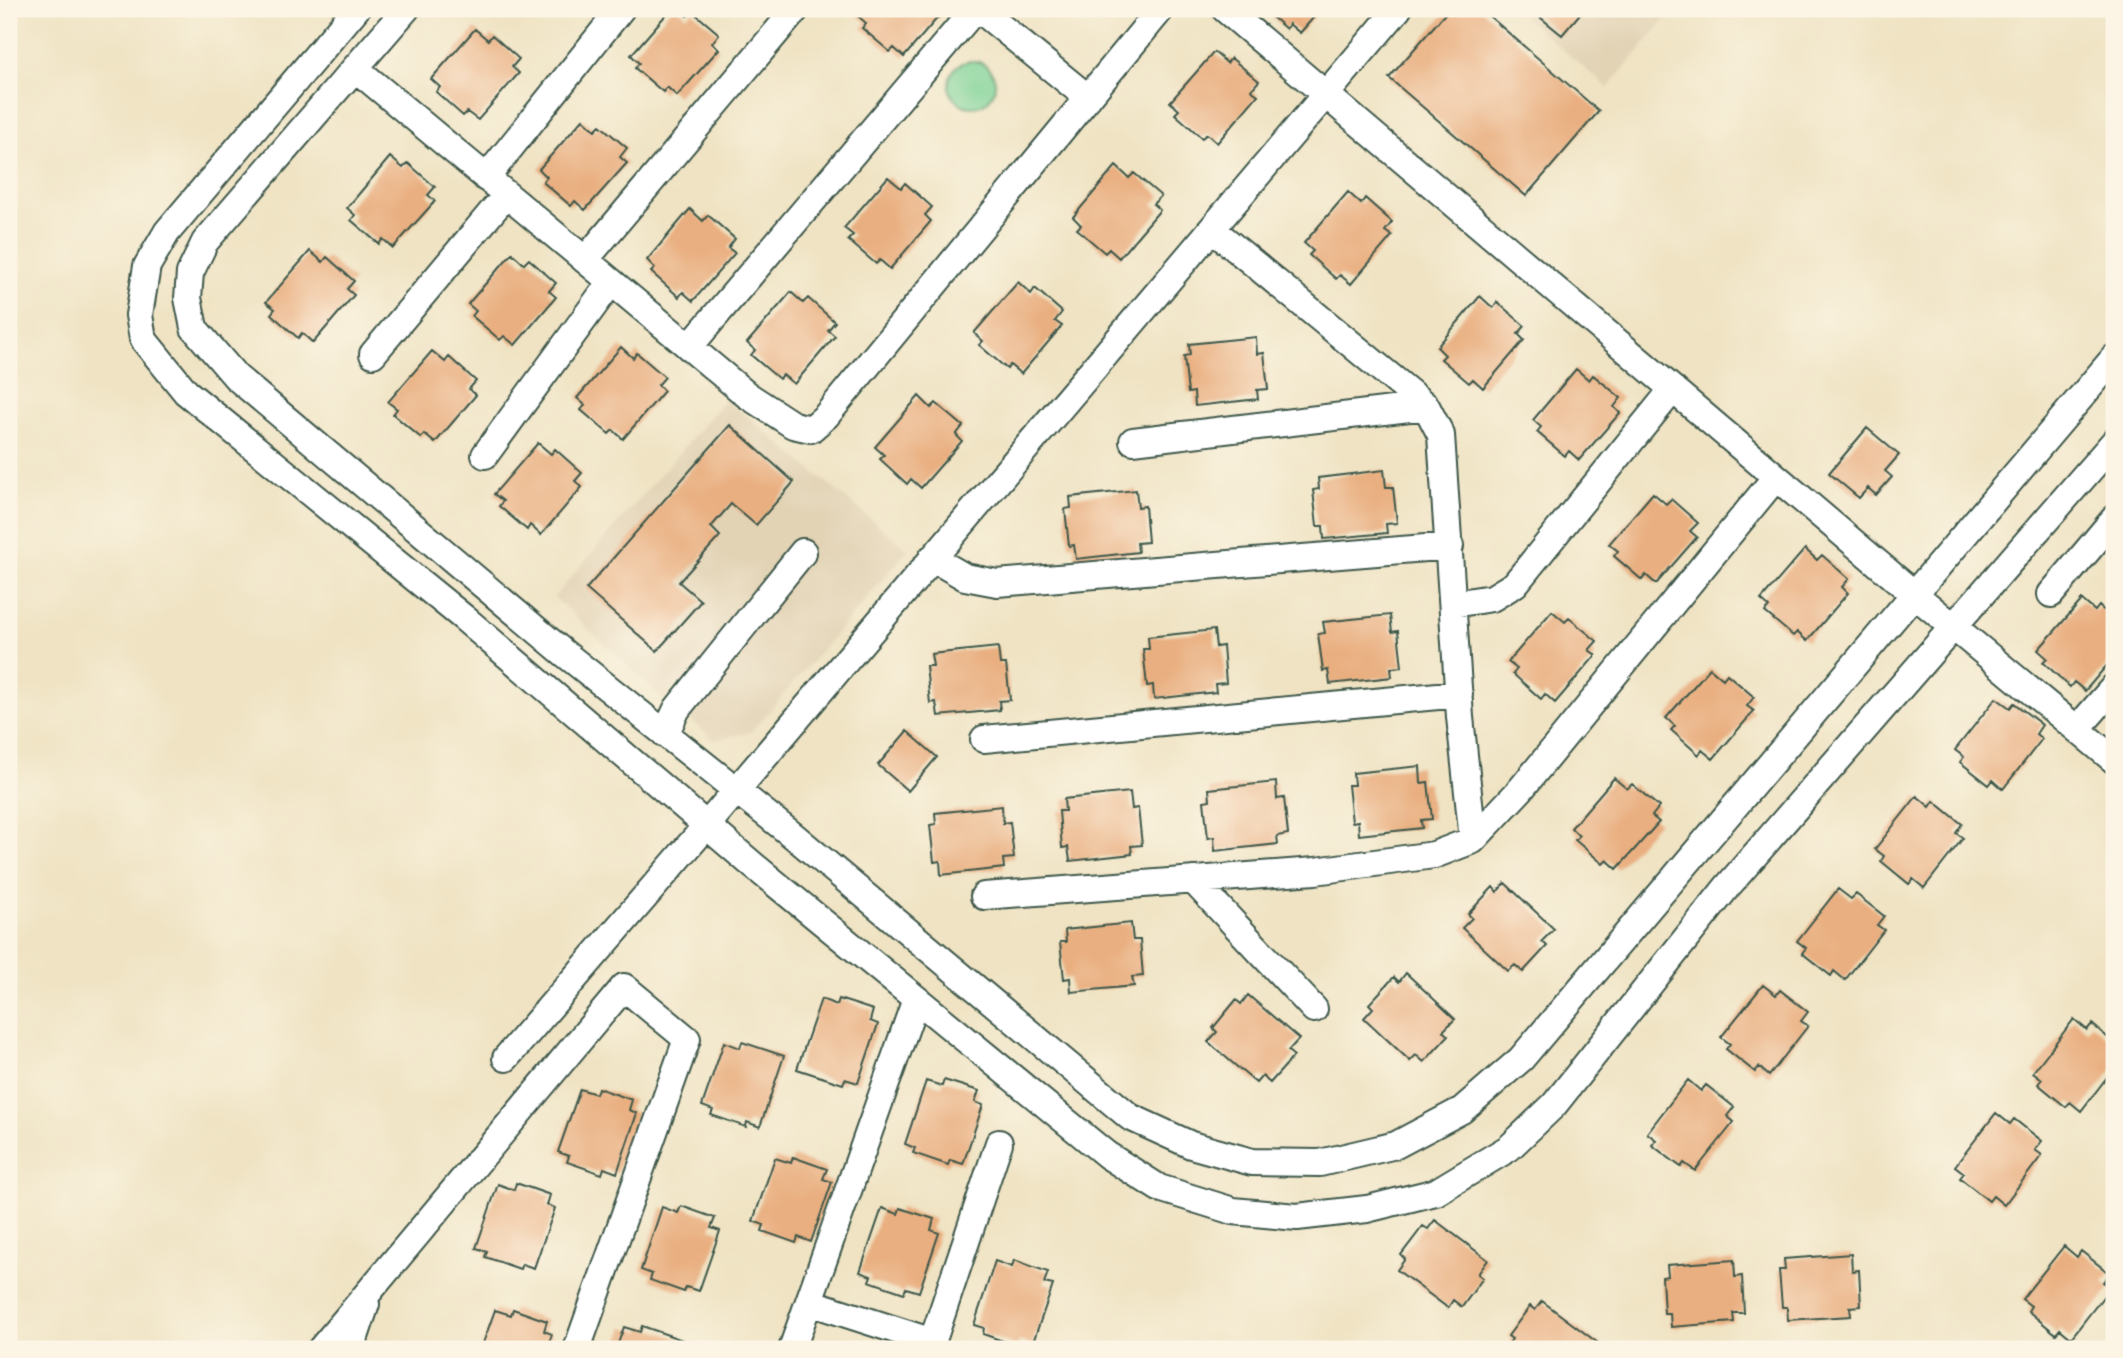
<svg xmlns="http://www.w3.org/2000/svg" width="2123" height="1358" font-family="Caveat,sans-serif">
<rect width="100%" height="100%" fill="#fcf5e5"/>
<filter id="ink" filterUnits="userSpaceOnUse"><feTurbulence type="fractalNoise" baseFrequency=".0143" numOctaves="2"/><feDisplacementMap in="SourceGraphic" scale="14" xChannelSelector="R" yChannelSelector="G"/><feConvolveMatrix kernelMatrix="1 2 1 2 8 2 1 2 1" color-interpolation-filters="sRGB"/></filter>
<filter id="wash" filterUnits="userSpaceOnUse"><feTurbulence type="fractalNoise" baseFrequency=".00686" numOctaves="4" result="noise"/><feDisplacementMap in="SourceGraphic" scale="28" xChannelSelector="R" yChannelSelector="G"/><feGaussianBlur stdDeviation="1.57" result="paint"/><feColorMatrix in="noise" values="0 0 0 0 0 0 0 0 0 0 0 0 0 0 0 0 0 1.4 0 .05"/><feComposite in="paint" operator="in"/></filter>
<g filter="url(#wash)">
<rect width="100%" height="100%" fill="#efe3c3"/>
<path fill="#e2d3b5" d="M1515,9H1674L1608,88Z
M726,399L908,550L751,732L715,740L660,696L554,597Z"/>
<path fill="#7dd296" stroke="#4e8865" stroke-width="2" d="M949 84a23 23 0 1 1 46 0a23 23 0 1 1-46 0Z"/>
<g id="blocks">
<path fill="#e9af80" d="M671,9H679L687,16L692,11L719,34L712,43L719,49L677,96L667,87L663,92L635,68L639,63L631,55Z
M850,9H945L904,57L894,48L890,52L862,28L866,23Z
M1263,9H1321L1300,33L1289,24L1286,29Z
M1449,9H1481L1599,111L1526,196L1389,78Z
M1530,9H1584L1562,35Z
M475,29L488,40L492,35L519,59L512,67L519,73L478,120L467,112L463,116L436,92L440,87L431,79Z
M1214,52L1227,63L1231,58L1259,81L1251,90L1258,95L1217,143L1207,134L1202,138L1175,114L1179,110L1170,102Z
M583,119L595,130L600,125L627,148L620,157L627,163L585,210L575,201L571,206L543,182L547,177L539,169Z
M390,157L403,168L408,163L435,187L428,195L435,201L393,248L383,239L379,244L351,220L355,215L347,208Z
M1116,166L1129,178L1134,173L1161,196L1153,204L1160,210L1119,258L1109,249L1105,253L1077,229L1081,225L1073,217Z
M888,177L901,188L905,183L932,207L925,215L931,221L890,269L880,260L876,264L848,240L853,235L844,228Z
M1348,192L1361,204L1365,198L1392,222L1385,231L1392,236L1351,284L1340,275L1336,279L1309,255L1313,251L1304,243Z
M690,209L703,221L708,215L735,239L728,248L735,253L693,301L683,292L679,297L651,272L655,268L647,260Z
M310,251L323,262L327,257L354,281L347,289L354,295L313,343L302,333L298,338L271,314L275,309L266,302Z
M512,253L524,264L529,259L556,283L549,291L556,297L515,345L504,336L500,340L472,316L476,311L468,304Z
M1018,282L1031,294L1035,288L1062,312L1055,321L1062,326L1021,374L1010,365L1007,369L979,345L983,341L974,333Z
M791,292L803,303L808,298L835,322L828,330L835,336L794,384L783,375L779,379L751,355L755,350L747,343Z
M1480,296L1493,308L1497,302L1525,326L1518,334L1524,340L1483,388L1473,379L1469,383L1441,359L1445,355L1437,347Z
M1256,337L1257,354L1264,353L1268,389L1257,390L1258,399L1195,406L1194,392L1188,393L1184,356L1190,355L1189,344Z
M621,347L633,358L637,353L665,377L658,385L664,391L623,439L613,430L609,434L581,410L585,405L577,398Z
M432,351L445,362L449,357L476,381L469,389L476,395L435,443L424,434L421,438L393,414L397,409L388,402Z
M1576,369L1589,380L1593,375L1621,398L1614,407L1620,413L1579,460L1569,451L1565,456L1537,432L1541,427L1533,420Z
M919,396L931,408L936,403L963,426L956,435L962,441L921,488L911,479L907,484L880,459L884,455L875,447Z
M730,425L794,482L756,525L731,504L711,527L720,536L679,582L701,601L657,651L586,589Z
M1867,428L1899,455L1885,471L1892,477L1876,495L1868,488L1859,498L1829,473Z
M538,443L551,454L555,449L582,473L575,481L582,487L541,535L530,525L527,530L499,506L503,501L494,494Z
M1384,470L1386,487H1393L1397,523L1386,524L1387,533L1324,539L1323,526H1317L1313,490L1319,489L1318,478Z
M1136,490L1138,507L1145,506L1148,542L1137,543L1138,552L1076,559L1074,545L1069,546L1065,509L1071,508L1070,497Z
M1653,493L1666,504L1671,499L1698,523L1690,531L1697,537L1656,584L1646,575L1642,580L1614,556L1618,551L1609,544Z
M1805,549L1817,560L1822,555L1849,579L1842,587L1848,593L1807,641L1797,632L1793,636L1765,612L1769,607L1761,600Z
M2082,600L2095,611L2099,606L2114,619V657L2085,691L2074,682L2070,687L2043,662L2047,658L2038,650Z
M1552,611L1565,622L1569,618L1597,641L1589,650L1596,655L1555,703L1545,694L1541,699L1513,674L1517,669L1508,662Z
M1390,615L1392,632L1398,631L1402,667L1391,668L1392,677L1330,684L1328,670L1323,671L1318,634L1325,633L1323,622Z
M1214,630L1216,647L1223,646L1226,683L1215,684L1216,692L1154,699L1153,685L1147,686L1143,649H1149L1148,637Z
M998,647L1000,664H1006L1010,700L999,701L1000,710L938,716L936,702L930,703L926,666H933L931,654Z
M1710,668L1723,679L1727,674L1754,697L1747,706L1754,711L1713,759L1702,750L1699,755L1671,730L1675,726L1666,718Z
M1996,698L2010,708L2014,703L2042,725L2036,734L2042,739L2003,789L1993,780L1989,785L1960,762L1964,757L1955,750Z
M907,731L937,757L908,791L878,765Z
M1420,766L1421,783L1428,782L1432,819L1421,820L1422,828L1359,835L1358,821L1352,822L1348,785H1354L1353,773Z
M1614,778L1627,789L1632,784L1659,807L1652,816L1659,822L1617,869L1607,860L1603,864L1575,840L1579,836L1571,828Z
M1276,782L1277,799L1284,798L1288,834L1277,836L1278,844L1215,851L1214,837L1208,838L1204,801L1210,800L1209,789Z
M1130,792L1132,809L1138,808L1142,845L1131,846L1132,854L1070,861L1068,847L1062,848L1059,811H1065L1064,799Z
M1917,796L1930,807L1934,801L1962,824L1956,833L1963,838L1924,888L1913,879L1909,884L1881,861L1884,856L1875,849Z
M1002,806L1003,823L1010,822L1014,858L1003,859L1004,868L941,875L940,861L934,862L930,825L936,824L935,813Z
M1505,883L1554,929L1542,941L1547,946L1523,972L1515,965L1508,971L1462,928L1472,918L1468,914L1493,887L1497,892Z
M1838,889L1851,899L1856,894L1884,916L1877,925L1884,930L1845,980L1834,971L1831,976L1802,953L1806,948L1797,941Z
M1131,923L1133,940H1140L1143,976L1132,977L1134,986L1071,992L1070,978L1064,979L1060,942H1066L1065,930Z
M1406,973L1455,1019L1443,1031L1448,1036L1424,1062L1416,1055L1410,1061L1364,1018L1373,1008L1369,1004L1394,977L1399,982Z
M1763,985L1776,995L1780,990L1808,1012L1801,1021L1808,1026L1769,1076L1759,1067L1755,1072L1726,1049L1730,1044L1721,1037Z
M1248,995L1299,1039L1288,1051L1294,1056L1270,1083L1262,1076L1256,1083L1208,1042L1217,1032L1213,1028L1236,1000L1241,1004Z
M821,999L837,1005L839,999L873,1010L870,1021L878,1024L858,1083L845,1079L843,1084L797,1069Z
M2074,1019L2087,1030L2092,1024L2114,1043V1068L2081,1111L2070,1102L2066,1107L2038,1084L2042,1079L2033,1072Z
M724,1042L740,1048L742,1042L784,1056L760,1127L747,1122L746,1127L711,1115L713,1110L702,1106Z
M944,1080L979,1091L975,1102L983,1105L963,1164L950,1160L948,1165L913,1153L915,1148L905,1144L926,1081L942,1086Z
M1688,1080L1701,1091L1706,1085L1734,1107L1727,1116L1734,1122L1695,1171L1684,1163L1681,1167L1652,1145L1656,1140L1647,1133Z
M598,1088L632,1100L629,1110L637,1113L617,1173L604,1168L602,1174L567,1162L569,1156L558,1152L580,1089L596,1094Z
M1996,1113L2010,1124L2014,1119L2042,1141L2035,1150L2042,1155L2004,1205L1993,1196L1989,1201L1960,1178L1964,1173L1955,1166Z
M793,1157L827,1169L823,1179L832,1182L811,1242L798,1237L796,1243L762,1231L764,1225L753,1221L775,1158L791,1163Z
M516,1183L550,1195L547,1205L555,1208L534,1268L522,1264L520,1269L485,1257L487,1251L476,1248L498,1184L514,1190Z
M681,1206L715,1218L711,1228L720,1231L699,1291L686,1287L684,1292L650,1280L652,1274L641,1270L662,1207L678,1213Z
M882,1208L898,1214L900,1208L934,1219L931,1230L939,1233L919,1292L906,1288L904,1293L869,1281L871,1276L860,1272Z
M1435,1220L1488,1260L1478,1274L1483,1278L1462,1307L1453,1300L1448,1308L1397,1270L1405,1259L1401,1255L1423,1226L1428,1229Z
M2064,1246L2077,1257L2081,1251L2110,1274L2103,1282L2110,1288L2071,1338L2060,1329L2056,1334L2028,1311L2031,1306L2022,1299Z
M1851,1254L1852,1271L1859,1270L1861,1306L1850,1307L1851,1316L1788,1320L1787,1307H1782L1779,1270H1785L1784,1259Z
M1014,1260L1048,1272L1044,1283L1053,1285L1032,1345L1019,1341L1017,1346L983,1334L984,1328L974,1325L995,1261L1012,1267Z
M1734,1260L1735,1277L1742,1276L1744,1313H1733L1734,1322L1671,1327L1670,1313H1664L1662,1277L1668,1276L1667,1265Z
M1542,1301L1606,1349H1505L1512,1339L1508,1336L1530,1306L1535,1310Z
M513,1309L547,1321L544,1331L552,1334L547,1349H481L495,1310L511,1315Z
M642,1326L703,1347L702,1349H616L624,1327L640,1332Z"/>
</g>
</g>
<g filter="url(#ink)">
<use href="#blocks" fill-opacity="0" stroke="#3e5649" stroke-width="2"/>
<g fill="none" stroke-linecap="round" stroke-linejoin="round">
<g stroke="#3e5649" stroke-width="30">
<path id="minor" d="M356,9L167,232L147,266L139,315L143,339L186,392L464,618L754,866L1107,1155L1159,1188L1233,1211L1297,1217L1367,1209L1436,1192L1509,1148L1554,1105L1727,887L2114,442
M406,9L205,242L190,273L188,298L194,328L236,377L564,653L795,837L1130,1117L1191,1145L1252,1162L1320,1163L1396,1145L1462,1110L1521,1059L2114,358
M979,9L1088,98
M1225,9L1914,594L2114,760
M355,68L747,395L793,425L811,429L826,416L1161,9
M486,178L621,9
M1212,229L1426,406L1441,435L1460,717L1473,840
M585,260L796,9
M689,347L975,9
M373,354L506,195
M1133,441L1426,406
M485,455L611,282
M932,558L965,577L997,583L1450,546
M2051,594L2114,519
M1453,604L1492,598L1515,584L1673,389
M2077,729L2114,687
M665,734L677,709L803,552
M984,739L1459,694
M1193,880L1314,1009
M984,896L1315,871L1434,855L1473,840L1521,789L1776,477
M506,1058L707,825L1398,9
M809,1302L933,1342
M321,1349L624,987L687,1039L577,1349
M351,1349L366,1304
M792,1349L916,999
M930,1349L999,1143"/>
</g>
<use href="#minor" stroke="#fff" stroke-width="26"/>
</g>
</g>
<rect width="2123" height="1358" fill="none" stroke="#fcf5e5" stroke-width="35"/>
</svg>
